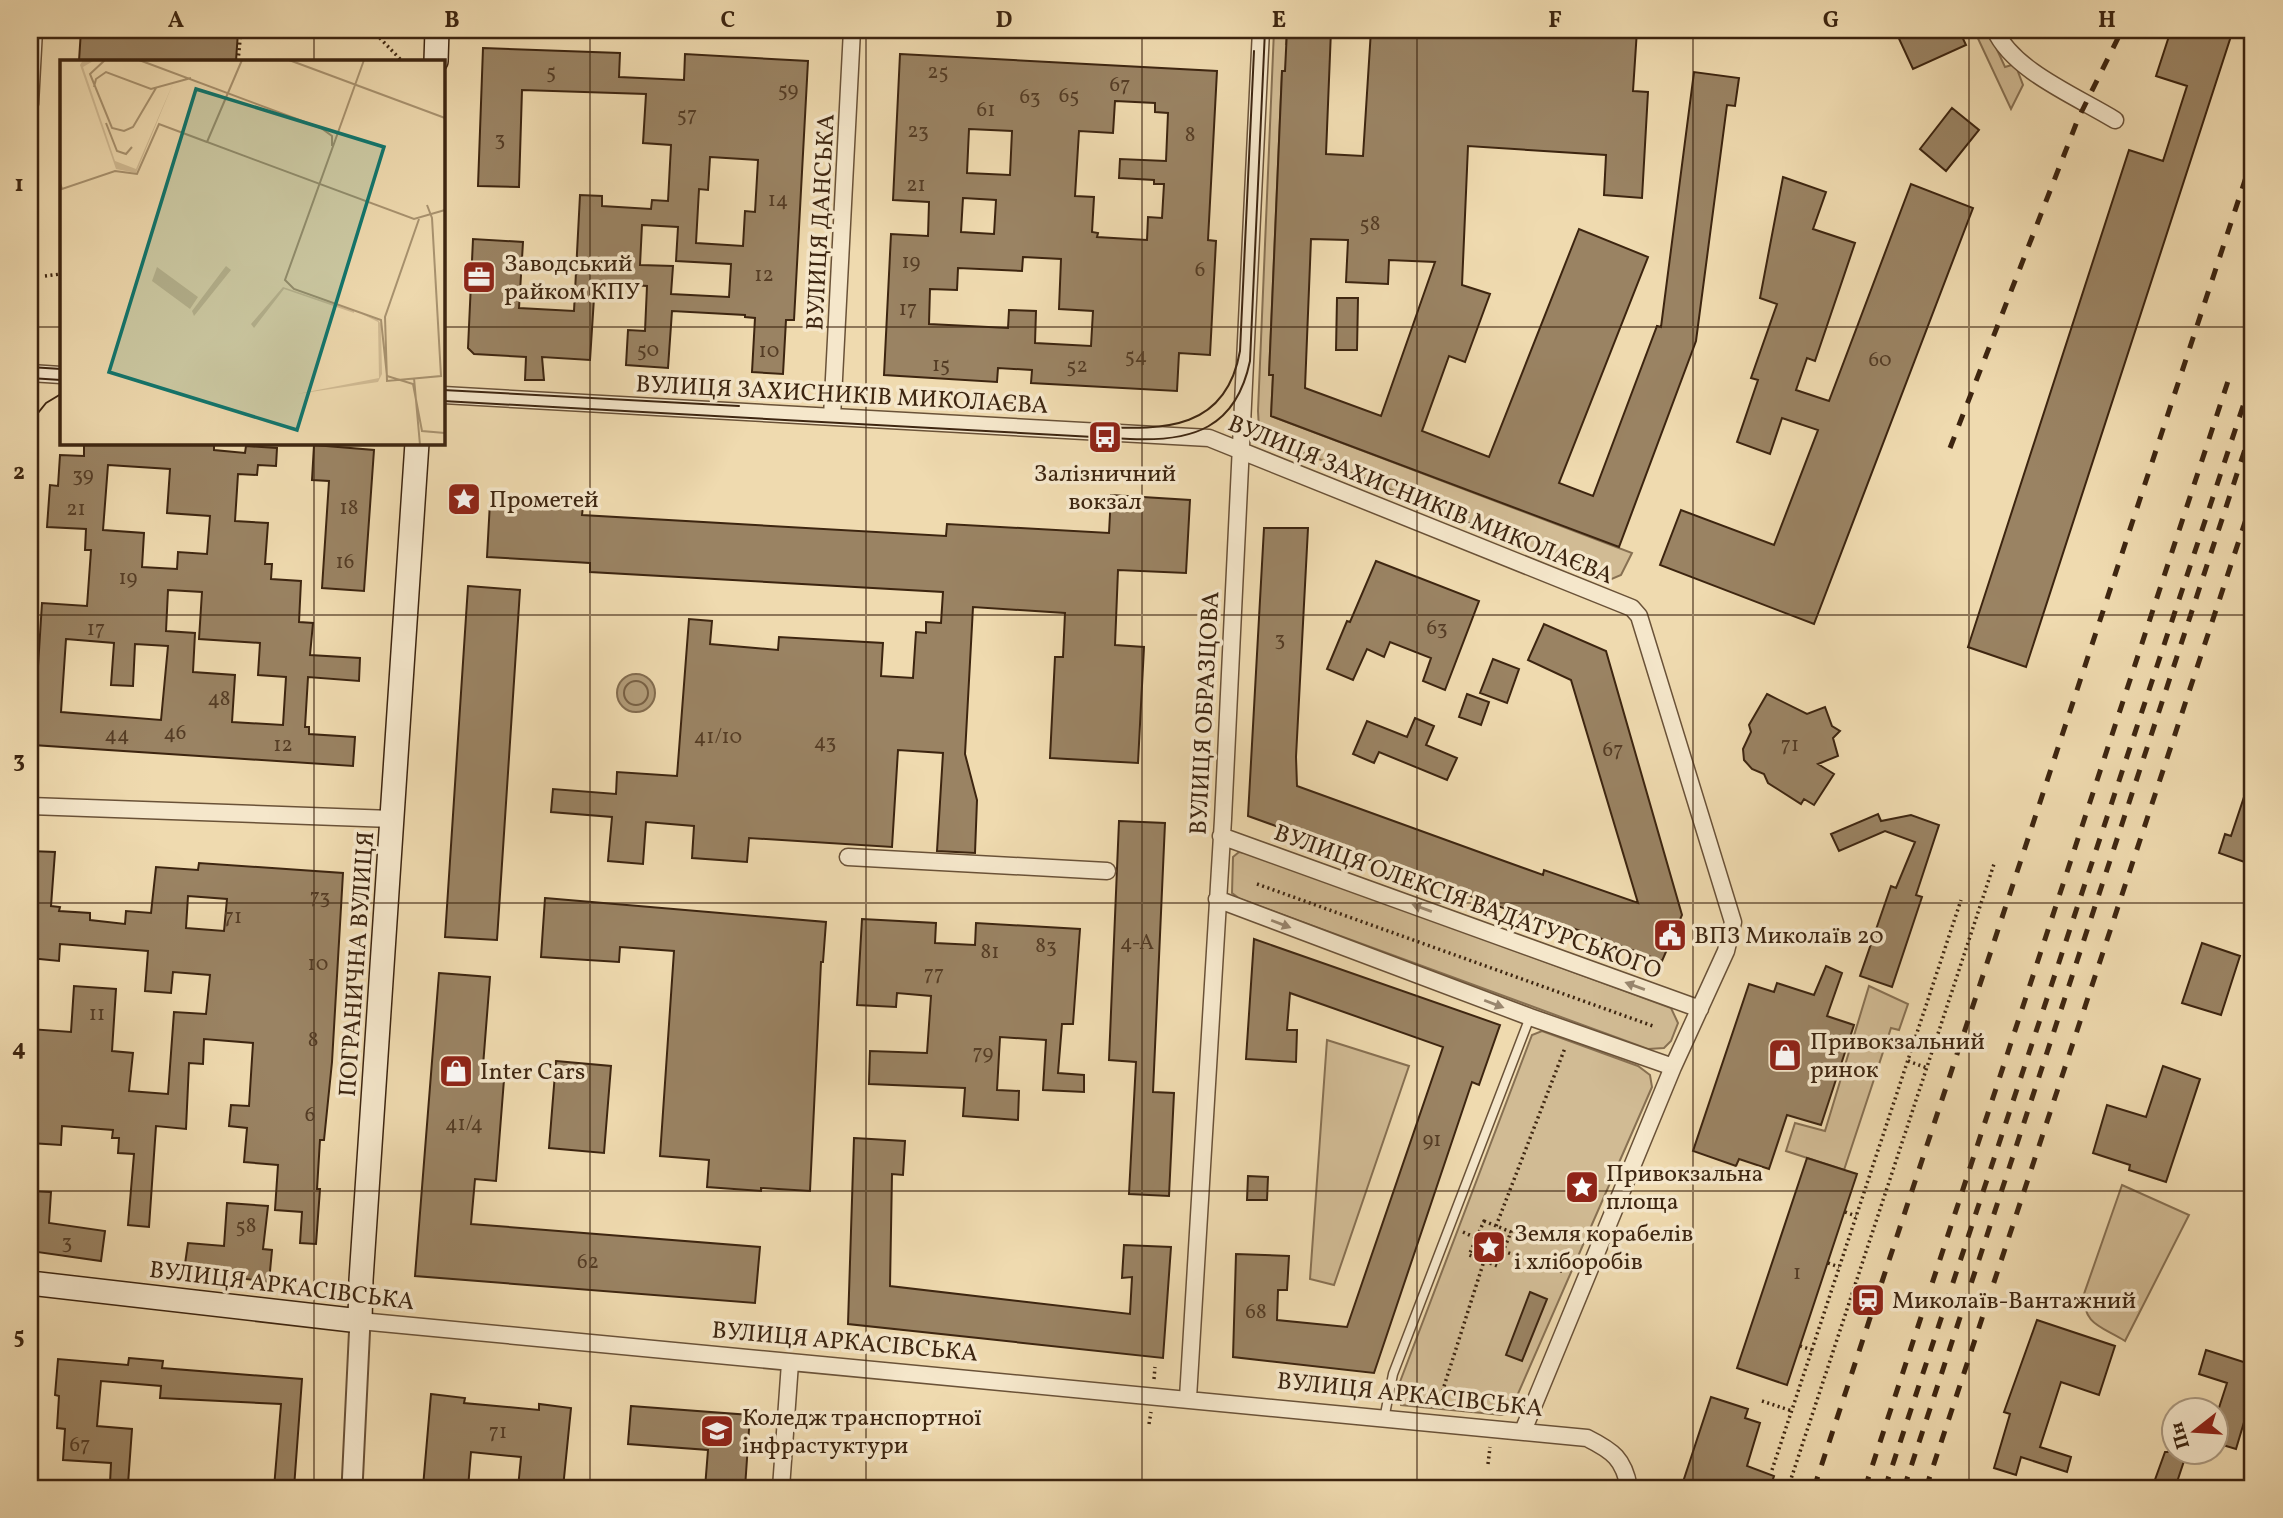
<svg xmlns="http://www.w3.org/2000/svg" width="2283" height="1518" font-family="Vollkorn,serif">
<rect width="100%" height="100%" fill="#efdaaf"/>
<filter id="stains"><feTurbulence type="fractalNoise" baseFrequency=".00286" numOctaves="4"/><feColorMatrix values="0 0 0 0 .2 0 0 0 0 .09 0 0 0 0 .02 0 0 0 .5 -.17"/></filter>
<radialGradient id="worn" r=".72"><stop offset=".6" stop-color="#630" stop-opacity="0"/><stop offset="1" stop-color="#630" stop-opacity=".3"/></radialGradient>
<path fill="#d1bb94" stroke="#877052" stroke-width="2" d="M1274,30H1287L1286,44H1290L1289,71H1282L1269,375H1273L1271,416L1632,553L1621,575L1607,581L1262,435L1259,430L1258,411Z
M1974,30H1988L2005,67L2015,64L2023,85L2011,109Z
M1239,852L1253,854L1671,1008L1678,1023L1671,1041L1664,1048L1648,1049L1240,899L1232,893L1233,857Z
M1869,986L1908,1004L1899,1030L1891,1028L1844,1170L1786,1151L1795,1123L1825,1131Z
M1542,1031L1638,1066L1650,1075L1652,1087L1510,1412L1502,1415L1401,1405L1398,1387L1532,1035Z
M1327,1040L1409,1066L1334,1285L1310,1279Z
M2122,1185L2189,1215L2125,1341C2101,1326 2083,1325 2084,1294Z"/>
<path fill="#b29c79" stroke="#836c4f" stroke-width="2" d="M617 693a19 19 0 1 1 38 0a19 19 0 1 1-38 0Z"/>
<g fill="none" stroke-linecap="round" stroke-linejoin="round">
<path stroke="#786044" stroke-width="2" d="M624 693a12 12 0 1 1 24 0a12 12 0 1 1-24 0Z"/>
</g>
<path fill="#9a8363" stroke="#3d2510" stroke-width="2" fill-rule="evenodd" d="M81,30L238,32L236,61H79Z
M1287,30H1331L1326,154L1363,156L1371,30H1637L1633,91L1648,92L1642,198L1604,195L1606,155L1468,146L1462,285L1490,294L1465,362L1449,356L1422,431L1489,457L1579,229L1648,257L1559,483L1593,496L1657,326L1661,327L1694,72L1739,78L1735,106L1727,105L1696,341L1619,547L1271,416L1273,375H1269L1282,71H1285ZM1311,239L1348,240L1346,282L1388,284L1389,260L1435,262L1381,416L1305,388Z
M1895,30H1959L1966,45L1913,69Z
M2171,30H2233L2026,667L1968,647L2129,150L2163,161L2187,86L2156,76Z
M483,48L620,53L619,77L684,80L685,54L808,61L794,320H786L783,374L752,372L755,318L745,317V315L672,311L668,368L626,365L628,330L645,331L647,286L598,283L597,299L594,298L590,360L542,357L544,380H525L526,357L474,354L468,348L473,239L523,242L519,308L574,311L580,195L602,196V206L651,209L652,200L668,201L671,145L643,143L646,94L522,90L519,187L478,186ZM710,157L758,160L755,212L745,211L743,246L696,243L699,189L708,190ZM642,225L678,227L676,261L731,264L729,297L671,294L673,266L640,265Z
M900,54L1217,71L1208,240L1216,241L1210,355L1179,353L1177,391L1031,383L1032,370L998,368L997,382L884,375L891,234L928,236L929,202L893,200ZM1115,101L1155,103V112L1168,113L1166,161L1120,159L1119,178L1154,180V184H1164L1162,218L1148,217L1147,240L1097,237L1098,233L1092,232L1094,197L1075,196L1079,131L1113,133ZM969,129L1012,131L1010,175L967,173ZM963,198L996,200L994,234L961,232ZM1023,257L1061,259L1059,309L1093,311L1091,346L1035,343L1036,311L1009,310L1008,328L929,324L930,289L957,290L958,268L1022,271Z
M1952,108L1979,130L1946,171L1920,149Z
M1783,177L1826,192L1813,229L1855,243L1815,361L1807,358L1796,390L1829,401L1911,184L1973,208L1814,624L1660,565L1681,510L1774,545L1818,430L1782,418L1770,454L1737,442L1758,380L1751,378L1777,304L1760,298Z
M1337,298H1358L1357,350H1336Z
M84,443H214V450L245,453L246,446L277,448L276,466L258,465L257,475L238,474L235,521L268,523L265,564H272L271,579L301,581L299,622L313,623L310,655L360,658L359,681L308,677L305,727H309V734L355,737L353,766L33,745L42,603L87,606L91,550H85L86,529L47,527L50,485L58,486L60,455L84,456ZM108,465L170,469L167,513L210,516L207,554L178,552L177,569L142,567L144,533L103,530ZM168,590L202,592L199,639L260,643L258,675L286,677L283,725L232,722L235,675L193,672L195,633L166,631ZM66,639L114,643L111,685L133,686L135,644L168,646L161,720L61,712Z
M314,445L374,450L364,591L322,588L329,481L312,480Z
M1111,495L1190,500L1186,573L1118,570L1115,645L1144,647L1138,763L1050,758L1055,657H1063L1065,613L973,607L965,754L977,800L975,853L937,851L943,753L898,750L892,847L749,838L747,862L692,858L694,826L646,822L643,864L608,861L612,817L551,812L553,789L616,794L617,772L677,776L689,619L712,621L710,644L778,650L779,637L883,643L881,676L913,678L916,632L926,633V622L941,623L943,592L590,572V563L487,557L490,502L583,507L582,515L946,536L947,524L1109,533Z
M1264,528H1308L1296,757L1297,786L1493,857L1543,875L1544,870L1638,903L1571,680L1528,660L1544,624L1606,651L1682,915L1662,961L1534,914L1531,918L1248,816Z
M1376,561L1479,601L1445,690L1423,681L1431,658L1390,642L1384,657L1367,649L1353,680L1327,669L1347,621L1350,622Z
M468,586L520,590L497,940L445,937Z
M1493,659L1519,669L1507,703L1480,693Z
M1467,694L1489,702L1481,725L1459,717Z
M1767,694L1807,714L1825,707L1832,726L1840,731L1833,738L1838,756L1818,764L1834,774L1814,805L1804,799L1801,804L1768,783L1764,774L1752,769L1744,760L1743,749L1751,732L1749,725Z
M1415,718L1434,726L1426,745L1457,758L1447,780L1379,752L1374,763L1353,754L1367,721L1407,737Z
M2250,779H2253V865L2219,853L2225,834L2231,836Z
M1878,814L1881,821L1911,815L1939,825L1916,895L1922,897L1892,987L1860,976L1891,886L1896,888L1915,842L1885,831L1839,851L1831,834Z
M1119,821L1165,823L1153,1092L1174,1093L1169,1196L1129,1194L1136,1062L1109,1060Z
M30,851L55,852L51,906L60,907L59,911L90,913V920L125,924L126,911L151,913L156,867L198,870L199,863L343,873L332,1062L324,1140H320L317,1189H320L316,1244L300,1243L302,1212L275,1210L278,1165L244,1162L247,1128L229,1126L231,1105L249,1106L253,1043L204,1039L203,1064L189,1063L186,1129L156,1126L149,1227L128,1225L134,1154L118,1153L119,1138H112L113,1130L62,1126L61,1145L30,1143V1029L71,1032L74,986L116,989L112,1051L133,1053L129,1091L168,1094L174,1012L206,1014L210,975L173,972L171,993L145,991L148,951L60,944L59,961L30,958ZM188,896L227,899L224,931L186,928Z
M545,898L826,922L823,962H821L810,1191L761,1188V1191L707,1187L709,1160L660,1156L674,951L620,947L619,962L541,957Z
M862,919L936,923L935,943L975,945L976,923L1080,929L1073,1024H1062L1058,1073L1084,1075V1092L1043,1090L1046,1040L1000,1037L997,1090L1019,1091L1018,1120L963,1116L965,1088L869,1084L870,1051L927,1053L931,996L897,993L896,1007L857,1005Z
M1254,939L1500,1025L1479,1085L1472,1082L1374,1373L1233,1357L1236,1254L1289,1256L1287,1290H1278L1277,1320L1347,1327L1443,1047L1290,993L1287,1030H1297L1296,1062L1246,1059Z
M2202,943L2240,956L2221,1015L2182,1003Z
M1826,966L1842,973L1827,1016L1854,1025L1821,1125L1787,1115L1769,1169L1739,1159L1736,1166L1693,1151L1749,984L1774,992L1777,983L1814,995Z
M439,973L490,977L483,1066L505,1067L496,1181L475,1179L471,1224L760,1247L755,1303L415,1276Z
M556,1061L611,1066L604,1153L549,1148Z
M2163,1066L2200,1079L2166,1182L2129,1170L2130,1165L2093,1153L2107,1105L2146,1117Z
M854,1138L905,1141L903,1175L892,1174L890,1286L1130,1314L1132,1277L1122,1278L1124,1245L1171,1247L1163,1358L848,1324Z
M1807,1158L1857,1174L1787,1385L1737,1368Z
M1248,1176L1268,1177L1267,1200H1247Z
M30,1191L51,1192L49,1223L105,1231L101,1261L30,1251Z
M227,1203L268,1206L263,1249L272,1250L269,1282L184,1271L188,1243L224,1246Z
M1530,1292L1547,1299L1522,1361L1506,1355Z
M2037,1320L2115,1346L2099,1395L2061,1382L2040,1447L2071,1457L2067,1472L2021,1457L2016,1475L1994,1468L2010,1414L2004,1412Z
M2206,1350L2253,1365V1392L2236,1449L2216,1443V1417L2227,1383L2199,1374Z
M129,1358L163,1361L162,1368L302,1379L294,1488H274L281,1404L160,1398L161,1386L101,1381L97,1426L132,1429L128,1484L110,1483L111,1463L63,1460L65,1429L57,1428L59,1396L55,1395L58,1359L128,1365Z
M431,1394L465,1398L464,1403L539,1410V1404L571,1408L563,1488H518L521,1457L471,1452L468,1488L423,1487Z
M1711,1397L1748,1409L1745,1418L1760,1423L1747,1466L1774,1476L1770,1488H1681Z
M631,1406L750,1415L745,1488H705L708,1450L628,1444Z
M2165,1452H2187L2175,1488H2152Z"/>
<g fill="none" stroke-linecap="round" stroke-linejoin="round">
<g stroke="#6a5238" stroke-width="11">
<path id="service" d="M1384,1419L1393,1374L1530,1017"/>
</g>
<g stroke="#6a5238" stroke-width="19">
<path id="minor" d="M1995,30C2013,71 2078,97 2115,120
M30,104L34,30
M30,373L61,375
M443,395L1209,438L1632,608L1639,616L1733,922L1726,951L1673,1067L1523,1431
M832,417L852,30
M30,806L392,819
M1221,836L1700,1009
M848,857L1107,871
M1217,899L1530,1017L1673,1067
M360,1321L1587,1438C1613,1451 1624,1459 1629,1488
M1188,1398L1223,819L1261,30
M781,1488L790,1363"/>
</g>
<g stroke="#6a5238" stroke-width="23">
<path id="tertiary" d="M352,1488L360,1321"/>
</g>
<g stroke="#3d2510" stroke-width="26">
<path id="secondary" d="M436,61L437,30
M30,1283L360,1321L361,1280L417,443"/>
</g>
<path stroke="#3d2510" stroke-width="3.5" stroke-dasharray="2 3.5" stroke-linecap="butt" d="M372,30L402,61
M238,61L241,30
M45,276L61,274
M1257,884L1653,1026
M1908,1061L1927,1068
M1845,1212L1856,1216
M1484,1221L1511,1232L1497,1266L1469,1255Z
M1496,1226L1565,1048
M1463,1232L1476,1238
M1503,1251L1564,1272
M1828,1263L1839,1267
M1800,1346L1812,1350
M1154,1379L1155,1367
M1762,1401L1792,1411
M1439,1402L1484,1261
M1149,1424L1151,1412
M1488,1464L1490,1447
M1772,1470L1961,900
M1788,1488L1994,864"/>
<use href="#service" stroke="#f5e7cb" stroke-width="8"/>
<use href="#minor" stroke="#f5e7cb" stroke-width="16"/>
<use href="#tertiary" stroke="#f5e7cb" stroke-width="19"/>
<use href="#secondary" stroke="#f5e7cb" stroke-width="23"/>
<path stroke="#3d2510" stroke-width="2" d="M30,367L61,369
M30,378L61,380
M443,390L739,406
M443,401L1130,439C1193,442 1236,428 1250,361L1265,30
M30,423L46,403L61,394
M1099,427C1165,430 1226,430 1240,351L1254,51"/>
<path stroke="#3d2510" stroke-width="5" stroke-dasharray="12 12" stroke-linecap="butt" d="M1950,448L2078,119L2122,30
M1814,1488L2253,156
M1865,1488L2230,375
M1885,1488L2251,382
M1904,1488L2253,425
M1926,1488L2253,498"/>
</g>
<defs><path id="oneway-solid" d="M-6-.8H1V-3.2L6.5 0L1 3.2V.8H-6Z" transform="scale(1.75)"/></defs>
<g fill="#99866e">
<use href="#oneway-solid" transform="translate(1422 908) rotate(-160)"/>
<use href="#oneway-solid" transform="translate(1281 924) rotate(21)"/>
<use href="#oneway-solid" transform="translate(1635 986) rotate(-160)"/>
<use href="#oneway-solid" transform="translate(1494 1004) rotate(21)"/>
</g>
<path fill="none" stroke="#3d2510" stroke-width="2" stroke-opacity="0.55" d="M314,30V61M590,30V1488M866,30V1488M1142,30V1488M1417,30V1488M1693,30V1488M1969,30V1488M30,327H61M443,327H2253M314,443V1488M30,615H2253M30,903H2253M30,1191H2253"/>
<defs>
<g id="office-square" transform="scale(1.75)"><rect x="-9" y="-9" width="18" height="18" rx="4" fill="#8f2418" stroke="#f5e7cb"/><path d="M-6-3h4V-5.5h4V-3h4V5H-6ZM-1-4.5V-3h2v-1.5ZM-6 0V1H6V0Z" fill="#fff"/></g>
<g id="bus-square" transform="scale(1.75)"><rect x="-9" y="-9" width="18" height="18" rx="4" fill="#8f2418" stroke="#f5e7cb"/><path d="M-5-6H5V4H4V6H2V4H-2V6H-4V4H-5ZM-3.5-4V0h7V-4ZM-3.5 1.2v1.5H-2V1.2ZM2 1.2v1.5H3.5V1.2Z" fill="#fff"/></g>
<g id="sight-square" transform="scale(1.75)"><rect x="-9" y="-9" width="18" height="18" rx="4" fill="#8f2418" stroke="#f5e7cb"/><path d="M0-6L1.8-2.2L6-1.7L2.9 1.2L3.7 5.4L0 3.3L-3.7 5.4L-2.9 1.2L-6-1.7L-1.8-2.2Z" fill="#fff"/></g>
<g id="civic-square" transform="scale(1.75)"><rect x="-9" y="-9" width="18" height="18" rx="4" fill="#8f2418" stroke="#f5e7cb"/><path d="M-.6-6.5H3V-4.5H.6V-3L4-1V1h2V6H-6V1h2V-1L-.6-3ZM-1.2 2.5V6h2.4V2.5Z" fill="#fff"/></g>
<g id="shop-square" transform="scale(1.75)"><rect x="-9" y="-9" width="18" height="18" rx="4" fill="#8f2418" stroke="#f5e7cb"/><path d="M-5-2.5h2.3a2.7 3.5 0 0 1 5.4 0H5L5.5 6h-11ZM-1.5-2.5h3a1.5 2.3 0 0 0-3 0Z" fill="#fff"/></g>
<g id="station-square" transform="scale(1.75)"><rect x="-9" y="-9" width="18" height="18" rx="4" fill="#8f2418" stroke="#f5e7cb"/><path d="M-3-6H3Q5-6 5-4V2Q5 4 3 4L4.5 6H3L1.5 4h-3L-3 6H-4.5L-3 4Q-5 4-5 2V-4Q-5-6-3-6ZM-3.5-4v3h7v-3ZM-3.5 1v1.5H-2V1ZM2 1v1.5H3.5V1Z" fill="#fff"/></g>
<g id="university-square" transform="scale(1.75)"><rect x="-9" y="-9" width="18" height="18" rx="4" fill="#8f2418" stroke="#f5e7cb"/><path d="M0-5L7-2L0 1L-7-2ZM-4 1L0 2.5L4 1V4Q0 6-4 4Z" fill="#fff"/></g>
</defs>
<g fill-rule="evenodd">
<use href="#office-square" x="479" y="277"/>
<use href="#bus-square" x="1105" y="437"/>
<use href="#sight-square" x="464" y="499"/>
<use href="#civic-square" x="1670" y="935"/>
<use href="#shop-square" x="1785" y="1055"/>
<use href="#shop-square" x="456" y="1071"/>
<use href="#sight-square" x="1582" y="1187"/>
<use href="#sight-square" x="1489" y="1247"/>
<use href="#station-square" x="1868" y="1300"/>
<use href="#university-square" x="717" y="1431"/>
</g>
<g text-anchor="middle" stroke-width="7" stroke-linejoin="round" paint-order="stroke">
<g font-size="21" fill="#543c25">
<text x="551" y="78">5</text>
<text x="938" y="78">25</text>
<text x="1120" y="91">67</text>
<text x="788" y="96">59</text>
<text x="1069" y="102">65</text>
<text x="1030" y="103">63</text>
<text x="986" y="116">61</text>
<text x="687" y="121">57</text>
<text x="918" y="137">23</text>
<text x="1190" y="141">8</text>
<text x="500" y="145">3</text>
<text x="916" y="191">21</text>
<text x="778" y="206">14</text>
<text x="1370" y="230">58</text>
<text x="911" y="268">19</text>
<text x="1200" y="276">6</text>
<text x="764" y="281">12</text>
<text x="908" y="315">17</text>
<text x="648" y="356">50</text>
<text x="769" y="357">10</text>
<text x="1136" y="362">54</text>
<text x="1880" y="366">60</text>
<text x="941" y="371">15</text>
<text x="1077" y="372">52</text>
<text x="83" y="481">39</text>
<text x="349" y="514">18</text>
<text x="76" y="515">21</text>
<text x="345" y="568">16</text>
<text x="128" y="584">19</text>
<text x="1437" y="634">63</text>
<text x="96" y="635">17</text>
<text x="1280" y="645">3</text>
<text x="219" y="705">48</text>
<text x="175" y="739">46</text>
<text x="117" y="741">44</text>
<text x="718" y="743">41/10</text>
<text x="825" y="748">43</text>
<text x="283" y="751">12</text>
<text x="1790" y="751">71</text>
<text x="1613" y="756">67</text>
<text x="320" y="903">73</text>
<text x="233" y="923">71</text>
<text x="1137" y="949">4-А</text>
<text x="1046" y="952">83</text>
<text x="990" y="958">81</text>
<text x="318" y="970">10</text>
<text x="934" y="980">77</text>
<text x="97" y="1020">11</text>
<text x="313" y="1046">8</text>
<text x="983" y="1059">79</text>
<text x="310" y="1121">6</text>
<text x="464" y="1130">41/4</text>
<text x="1432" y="1146">91</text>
<text x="246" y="1232">58</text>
<text x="67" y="1248">3</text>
<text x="588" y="1268">62</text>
<text x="1797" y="1279">1</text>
<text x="1256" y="1318">68</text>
<text x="498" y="1438">71</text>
<text x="80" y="1451">67</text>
</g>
<g font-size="24" fill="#3d2510" stroke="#f5e7cb">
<text transform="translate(820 222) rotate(-87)" y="8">ВУЛИЦЯ ДАНСЬКА</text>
<text transform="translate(842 394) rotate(3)" y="8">ВУЛИЦЯ ЗАХИСНИКІВ МИКОЛАЄВА</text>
<text transform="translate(1421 499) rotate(22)" y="8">ВУЛИЦЯ ЗАХИСНИКІВ МИКОЛАЄВА</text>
<text transform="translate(1204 713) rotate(-87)" y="8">ВУЛИЦЯ ОБРАЗЦОВА</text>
<text transform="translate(1468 901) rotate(20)" y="8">ВУЛИЦЯ ОЛЕКСІЯ ВАДАТУРСЬКОГО</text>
<text transform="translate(356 964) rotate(-86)" y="8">ПОГРАНИЧНА ВУЛИЦЯ</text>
<text transform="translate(282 1285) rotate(7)" y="8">ВУЛИЦЯ АРКАСІВСЬКА</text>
<text transform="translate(845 1341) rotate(5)" y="8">ВУЛИЦЯ АРКАСІВСЬКА</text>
<text transform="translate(1410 1394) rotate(6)" y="8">ВУЛИЦЯ АРКАСІВСЬКА</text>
</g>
<g font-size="24" fill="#3d2510" stroke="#f5e7cb" text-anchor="start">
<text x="504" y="271">Заводський<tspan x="504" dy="28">райком КПУ</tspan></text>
<text x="1105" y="481" text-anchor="middle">Залізничний<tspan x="1105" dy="28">вокзал</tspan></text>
<text x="489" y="507">Прометей</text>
<text x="1694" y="943">ВПЗ Миколаїв 20</text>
<text x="1810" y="1049">Привокзальний<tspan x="1810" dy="28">ринок</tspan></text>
<text x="480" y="1079">Inter Cars</text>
<text x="1606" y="1181">Привокзальна<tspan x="1606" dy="28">площа</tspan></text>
<text x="1514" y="1241">Земля корабелів<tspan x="1514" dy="28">і хліборобів</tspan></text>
<text x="1892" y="1308">Миколаїв-Вантажний</text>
<text x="742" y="1425">Коледж транспортної<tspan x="742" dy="28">інфрастуктури</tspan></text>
</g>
</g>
<g transform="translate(60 60)">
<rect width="385" height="385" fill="#efdaaf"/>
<path d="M23,0H35L23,7L55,101L76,109L114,21L76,113L56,109L20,5ZM166,206L171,210L134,256L132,251ZM97,207L138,237L130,249L92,221ZM223,227L294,251V253L224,229L194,268L191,264ZM302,254L318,260L321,264L322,314L318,322L237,334L319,318L318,262Z" fill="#d1bb94"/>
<path fill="none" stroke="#a8926f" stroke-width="2" d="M45,0L30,14L52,68L64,71L73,67L96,28M79,0L261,68L272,76V86M182,0L147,82L354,159L385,150M229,0L385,58M304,0L225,220L234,229L321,260L327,316L353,324L362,371L385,373M34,27L36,19L46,12L91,29L131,18M46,63L57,91L66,94L72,87M0,123L2,129L55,111L77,114L99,64L147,82M359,159L325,257L327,321L381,316L372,158L367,145M354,318L360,385"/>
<path fill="#0f766e" fill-opacity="0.15" stroke="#0f766e" stroke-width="3.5" d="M136,29L324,87L237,370L49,312Z"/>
<rect width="385" height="385" fill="none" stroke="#3d2510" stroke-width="3.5"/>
</g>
<rect width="2283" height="1518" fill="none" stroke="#efdaaf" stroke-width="77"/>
<g transform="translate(2195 1431) rotate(253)"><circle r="33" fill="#f5e7cb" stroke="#ab9980" stroke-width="2"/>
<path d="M0-5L12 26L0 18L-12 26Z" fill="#8f2418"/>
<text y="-10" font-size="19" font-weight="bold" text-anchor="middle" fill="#3d2510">Пн</text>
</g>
<rect x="38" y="38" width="2206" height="1442" fill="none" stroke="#3d2510" stroke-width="2.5"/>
<g font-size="23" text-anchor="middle" font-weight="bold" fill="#3d2510">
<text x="176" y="27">A</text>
<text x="452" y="27">B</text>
<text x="728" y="27">C</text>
<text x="1004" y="27">D</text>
<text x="1279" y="27">E</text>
<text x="1555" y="27">F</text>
<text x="1831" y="27">G</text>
<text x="2107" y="27">H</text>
<text x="19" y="191">1</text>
<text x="19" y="479">2</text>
<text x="19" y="767">3</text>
<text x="19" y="1055">4</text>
<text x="19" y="1343">5</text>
</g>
<rect width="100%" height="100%" filter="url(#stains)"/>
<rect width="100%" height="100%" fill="url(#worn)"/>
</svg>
